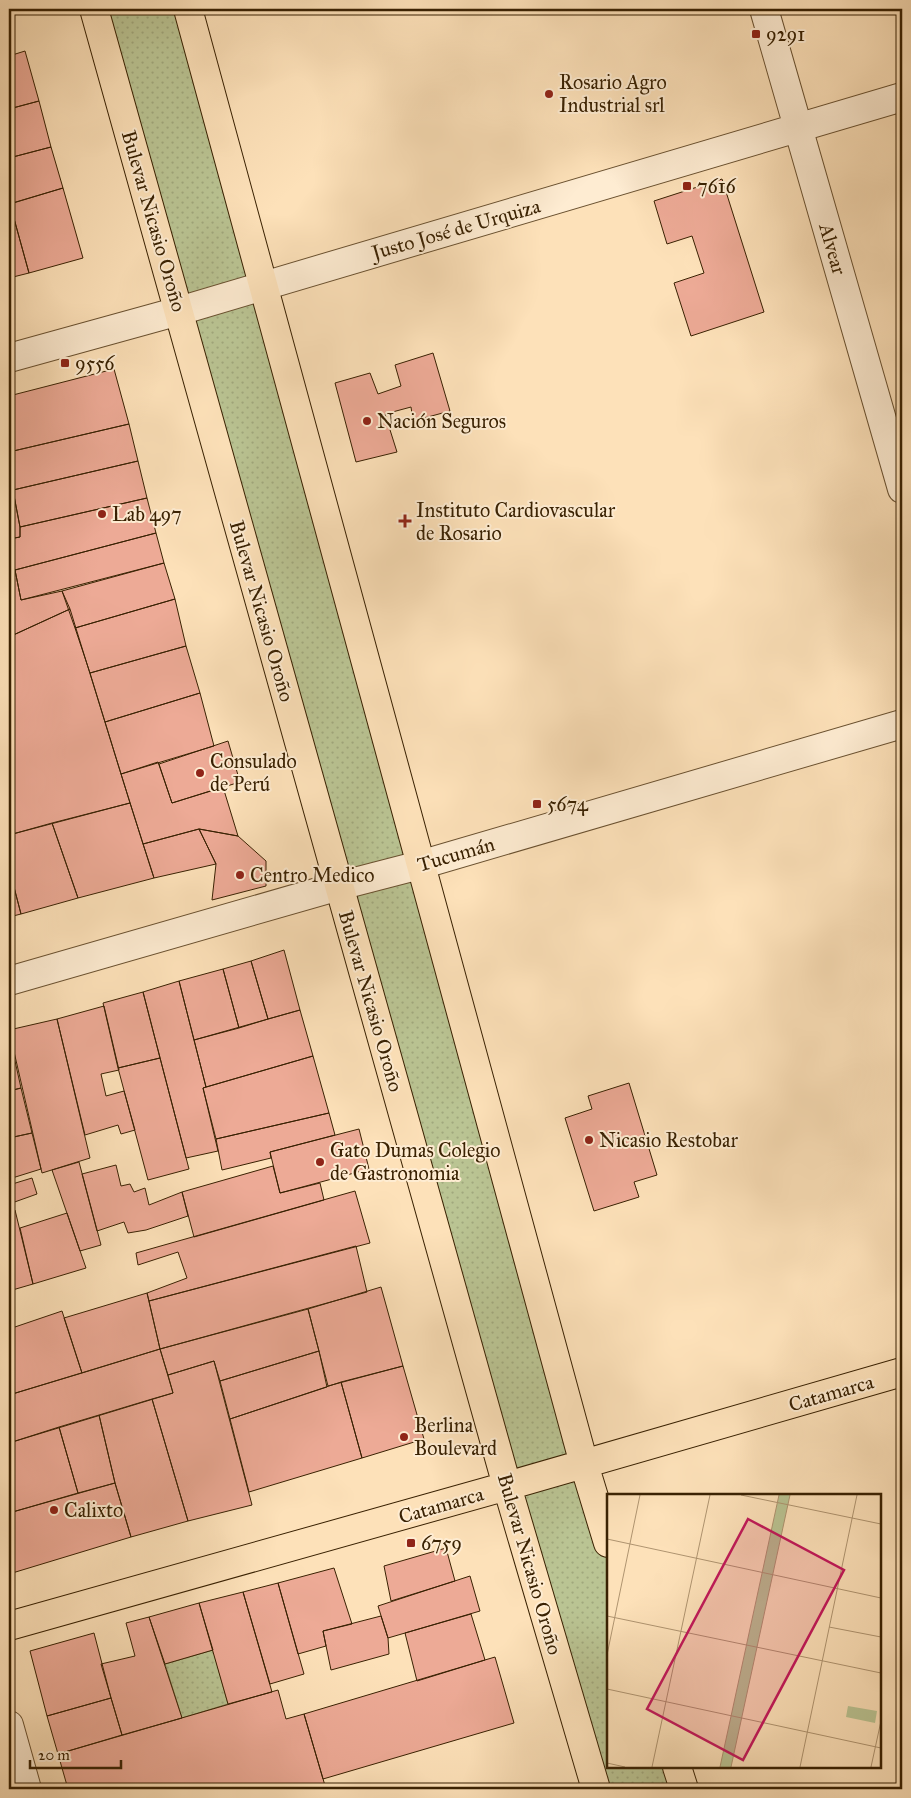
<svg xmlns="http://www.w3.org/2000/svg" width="911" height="1798" font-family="'IM FELL Great Primer',serif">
<defs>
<pattern id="grass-dots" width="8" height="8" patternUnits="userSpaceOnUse" patternTransform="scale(1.25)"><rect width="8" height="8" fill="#bac493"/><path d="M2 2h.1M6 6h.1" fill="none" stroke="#a1a87d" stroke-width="1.8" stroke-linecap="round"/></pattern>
</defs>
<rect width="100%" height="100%" fill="#fde1b9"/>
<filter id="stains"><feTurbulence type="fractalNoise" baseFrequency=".004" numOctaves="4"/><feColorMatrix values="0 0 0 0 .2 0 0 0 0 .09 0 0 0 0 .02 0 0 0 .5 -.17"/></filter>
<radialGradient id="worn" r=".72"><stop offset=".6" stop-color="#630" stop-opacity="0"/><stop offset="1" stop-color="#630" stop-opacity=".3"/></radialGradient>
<path fill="url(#grass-dots)" stroke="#7a724a" d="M94,9H188L608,1543V1767H677L684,1789H596Z
M213,1650L228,1704L182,1718L165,1664Z"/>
<path fill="#edaa96" stroke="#392102" d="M25,51L39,101L9,109V56Z
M39,101L51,147L9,158V109Z
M51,147L63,188L9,204V158Z
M722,179L764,312L691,336L674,283L704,273L692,236L667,244L654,201Z
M63,188L83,258L29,273L10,204Z
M10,204L29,273L9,278V205Z
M433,353L450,411L413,421L411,407L385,414L397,452L356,462L335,383L370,373L378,394L401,386L395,365Z
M114,369L129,424L9,452V396Z
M129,424L138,461L13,490L9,470V452Z
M138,461L147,498L20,527L13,490Z
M9,470L20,527V537L9,539Z
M147,498L156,533L15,570L9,553V539L20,537V527Z
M156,533L164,563L21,600L15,570Z
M9,553L15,570L21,600L62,591L70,609L9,637Z
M164,563L175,599L75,628L62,591Z
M175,599L186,646L90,673L75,628Z
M70,609L130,803L9,835V637Z
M186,646L200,693L105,722L90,673Z
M200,693L214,746L121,774L105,722Z
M228,741L240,782L172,803L159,764Z
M158,762L172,803L223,787L238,836L199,829L143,844L121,774Z
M130,803L154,878L78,898L52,823Z
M52,823L78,898L21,914L9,868V835Z
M199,829L238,836L266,861V886L212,900L216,864Z
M199,829L216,864L154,878L143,844Z
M9,868L21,914L9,917Z
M284,950L300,1010L268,1019L251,961Z
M251,961L268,1019L239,1028L223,969Z
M223,969L239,1028L194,1040L179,981Z
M179,981L206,1087L203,1088L218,1151L186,1158L143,992Z
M143,992L160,1058L118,1068L103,1003Z
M104,1006L119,1070L101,1074L106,1096L124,1091L135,1130L121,1134L118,1125L85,1135L57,1019Z
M300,1010L313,1056L206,1087L194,1040Z
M57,1019L90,1158L42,1173L9,1030Z
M9,1034L21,1088L9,1091Z
M313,1056L329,1113L216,1139L203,1088Z
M160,1058L189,1169L148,1180L118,1068Z
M629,1083L657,1175L634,1182L639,1197L594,1211L565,1118L592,1109L588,1096Z
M21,1088L32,1133L9,1138V1091Z
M329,1113L335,1135L270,1152L271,1158L222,1170L216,1139Z
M359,1129L369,1169L280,1193L270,1152Z
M32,1133L41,1169L9,1179V1138Z
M79,1162L101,1245L80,1251L52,1170Z
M116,1165L121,1186L130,1184L134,1192L145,1188L149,1205L182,1192L188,1216L146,1230L128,1233L124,1222L97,1231L82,1174Z
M273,1166L280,1193L320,1183L324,1200L194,1237L182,1192Z
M32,1178L37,1194L9,1204V1185Z
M355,1191L370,1243L149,1301L147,1293L187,1278L178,1252L138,1265L136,1253Z
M15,1210L33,1284L9,1291V1213Z
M67,1213L86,1268L33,1284L20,1228Z
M356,1246L367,1292L160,1349L149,1301Z
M381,1287L403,1366L328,1386L308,1309Z
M147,1293L160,1349L82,1373L64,1318Z
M308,1309L319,1351L220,1381L214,1361L168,1375L160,1349Z
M62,1311L82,1373L9,1395V1329Z
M160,1349L173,1393L9,1443V1395Z
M319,1351L327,1387L230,1419L220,1381Z
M214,1361L252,1505L188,1521L152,1399L173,1393L168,1375Z
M403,1366L424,1439L362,1458L341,1382Z
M341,1382L362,1458L249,1492L230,1419Z
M152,1399L188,1521L131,1537L115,1483L99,1415Z
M99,1415L115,1483L78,1493L59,1427Z
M59,1427L78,1493L9,1513V1443Z
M115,1483L131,1537L9,1574V1513Z
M446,1548L455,1581L391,1601L384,1566Z
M334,1568L352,1624L323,1631L326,1646L298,1654L278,1583Z
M470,1576L480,1611L388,1638L378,1606Z
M278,1583L304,1674L270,1684L243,1592Z
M243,1592L272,1692L228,1704L199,1603Z
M199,1603L213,1650L165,1664L149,1617Z
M471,1614L485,1660L417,1681L405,1633Z
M381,1616L388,1638L389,1654L331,1670L323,1631Z
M149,1617L182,1718L122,1735L101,1664L135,1656L126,1623Z
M94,1633L111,1698L47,1716L30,1651Z
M495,1657L514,1723L323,1779L304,1714Z
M278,1690L286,1719L304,1714L326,1789H68L58,1754Z
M111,1698L122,1735L58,1754L47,1716Z"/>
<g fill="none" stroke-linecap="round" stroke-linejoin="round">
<g stroke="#6a5130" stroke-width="30">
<path id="minor" d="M764,9L902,489
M9,358L179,311L902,97
M9,981L339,886L420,865L902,724
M9,1725L27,1789"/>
</g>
<g stroke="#392102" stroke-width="30">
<path id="major" d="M94,9L507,1486L596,1789
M188,9L584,1464L608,1543
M9,1626L507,1486L902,1372
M677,1767L684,1789"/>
</g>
<use href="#minor" stroke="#feecd2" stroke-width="28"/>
<use href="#major" stroke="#fde1b9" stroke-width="28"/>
</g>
<g fill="#8f2418" stroke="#feecd2" stroke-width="2">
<rect x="751" y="29" width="10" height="10" rx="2.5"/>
<circle cx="549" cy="94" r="5"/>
<rect x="682" y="181" width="10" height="10" rx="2.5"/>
<rect x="60" y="358" width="10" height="10" rx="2.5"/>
<circle cx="367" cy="421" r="5"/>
<circle cx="102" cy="514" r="5"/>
<path d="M402.5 513.5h5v5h5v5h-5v5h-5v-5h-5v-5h5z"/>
<circle cx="200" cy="773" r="5"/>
<rect x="532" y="799" width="10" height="10" rx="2.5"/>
<circle cx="240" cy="875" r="5"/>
<circle cx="589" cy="1140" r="5"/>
<circle cx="320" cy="1162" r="5"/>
<circle cx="404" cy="1437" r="5"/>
<circle cx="54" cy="1510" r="5"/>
<rect x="406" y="1538" width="10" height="10" rx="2.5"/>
</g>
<g text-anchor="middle" stroke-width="4" stroke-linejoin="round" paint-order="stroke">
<g font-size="20" fill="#392102" stroke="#feecd2" text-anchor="start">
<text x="766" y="41">9291</text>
<text x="559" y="89">Rosario Agro<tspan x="559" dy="23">Industrial srl</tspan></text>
<text x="697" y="193">7616</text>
<text x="75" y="370">9556</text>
<text x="377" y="428">Nación Seguros</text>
<text x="416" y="517">Instituto Cardiovascular<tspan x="416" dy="23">de Rosario</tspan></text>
<text x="112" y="521">Lab 497</text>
<text x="210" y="768">Consulado<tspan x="210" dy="23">de Perú</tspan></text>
<text x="547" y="811">5674</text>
<text x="250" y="882">Centro Medico</text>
<text x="599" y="1147">Nicasio Restobar</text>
<text x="330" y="1157">Gato Dumas Colegio<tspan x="330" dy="23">de Gastronomia</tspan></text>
<text x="414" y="1432">Berlina<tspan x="414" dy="23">Boulevard</tspan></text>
<text x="64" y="1517">Calixto</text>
<text x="421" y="1550">6759</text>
</g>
<g font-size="20" fill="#392102" stroke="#feecd2">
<text transform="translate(154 221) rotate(74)" y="7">Bulevar Nicasio Oroño</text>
<text transform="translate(456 229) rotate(-16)" y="7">Justo José de Urquiza</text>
<text transform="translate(833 249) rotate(74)" y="7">Alvear</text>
<text transform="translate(262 611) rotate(74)" y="7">Bulevar Nicasio Oroño</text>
<text transform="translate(456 854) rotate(-16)" y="7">Tucumán</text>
<text transform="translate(371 1001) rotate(74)" y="7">Bulevar Nicasio Oroño</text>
<text transform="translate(831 1393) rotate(-16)" y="7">Catamarca</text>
<text transform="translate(441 1505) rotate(-16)" y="7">Catamarca</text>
<text transform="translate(530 1564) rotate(74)" y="7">Bulevar Nicasio Oroño</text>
</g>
</g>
<g transform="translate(607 1494)">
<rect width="274" height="274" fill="#fde1b9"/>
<path d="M172,1H183L124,273H113Z" fill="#bac493"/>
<path d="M241,212L270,217L268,229L239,223Z" fill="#bac493"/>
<path fill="none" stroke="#af9470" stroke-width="1" d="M134,1L274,30M0,45L274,104M0,122L274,179M222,133L274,143M0,161L33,1M0,195L274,254M0,269L18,273M45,273L103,1M113,273L172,1M124,273L183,1M193,273L250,1M264,273L274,227"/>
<path fill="#c2185b" fill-opacity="0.15" stroke="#c2185b" stroke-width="2.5" d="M141,25L237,76L136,266L40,215Z"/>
<rect width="274" height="274" fill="none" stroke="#392102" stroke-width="2.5"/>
</g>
<rect width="911" height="1798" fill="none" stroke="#fde1b9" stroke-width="30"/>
<rect x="10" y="10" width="891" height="1778" fill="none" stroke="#392102" stroke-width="2.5"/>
<rect x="15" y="15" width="881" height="1768" fill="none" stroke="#392102"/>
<path d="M30 1760v8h91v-8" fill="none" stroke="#392102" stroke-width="2.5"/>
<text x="38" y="1760" font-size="15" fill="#392102" stroke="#feecd2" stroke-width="4" paint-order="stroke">20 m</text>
<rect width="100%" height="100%" filter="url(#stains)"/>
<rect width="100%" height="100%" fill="url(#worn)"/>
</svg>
